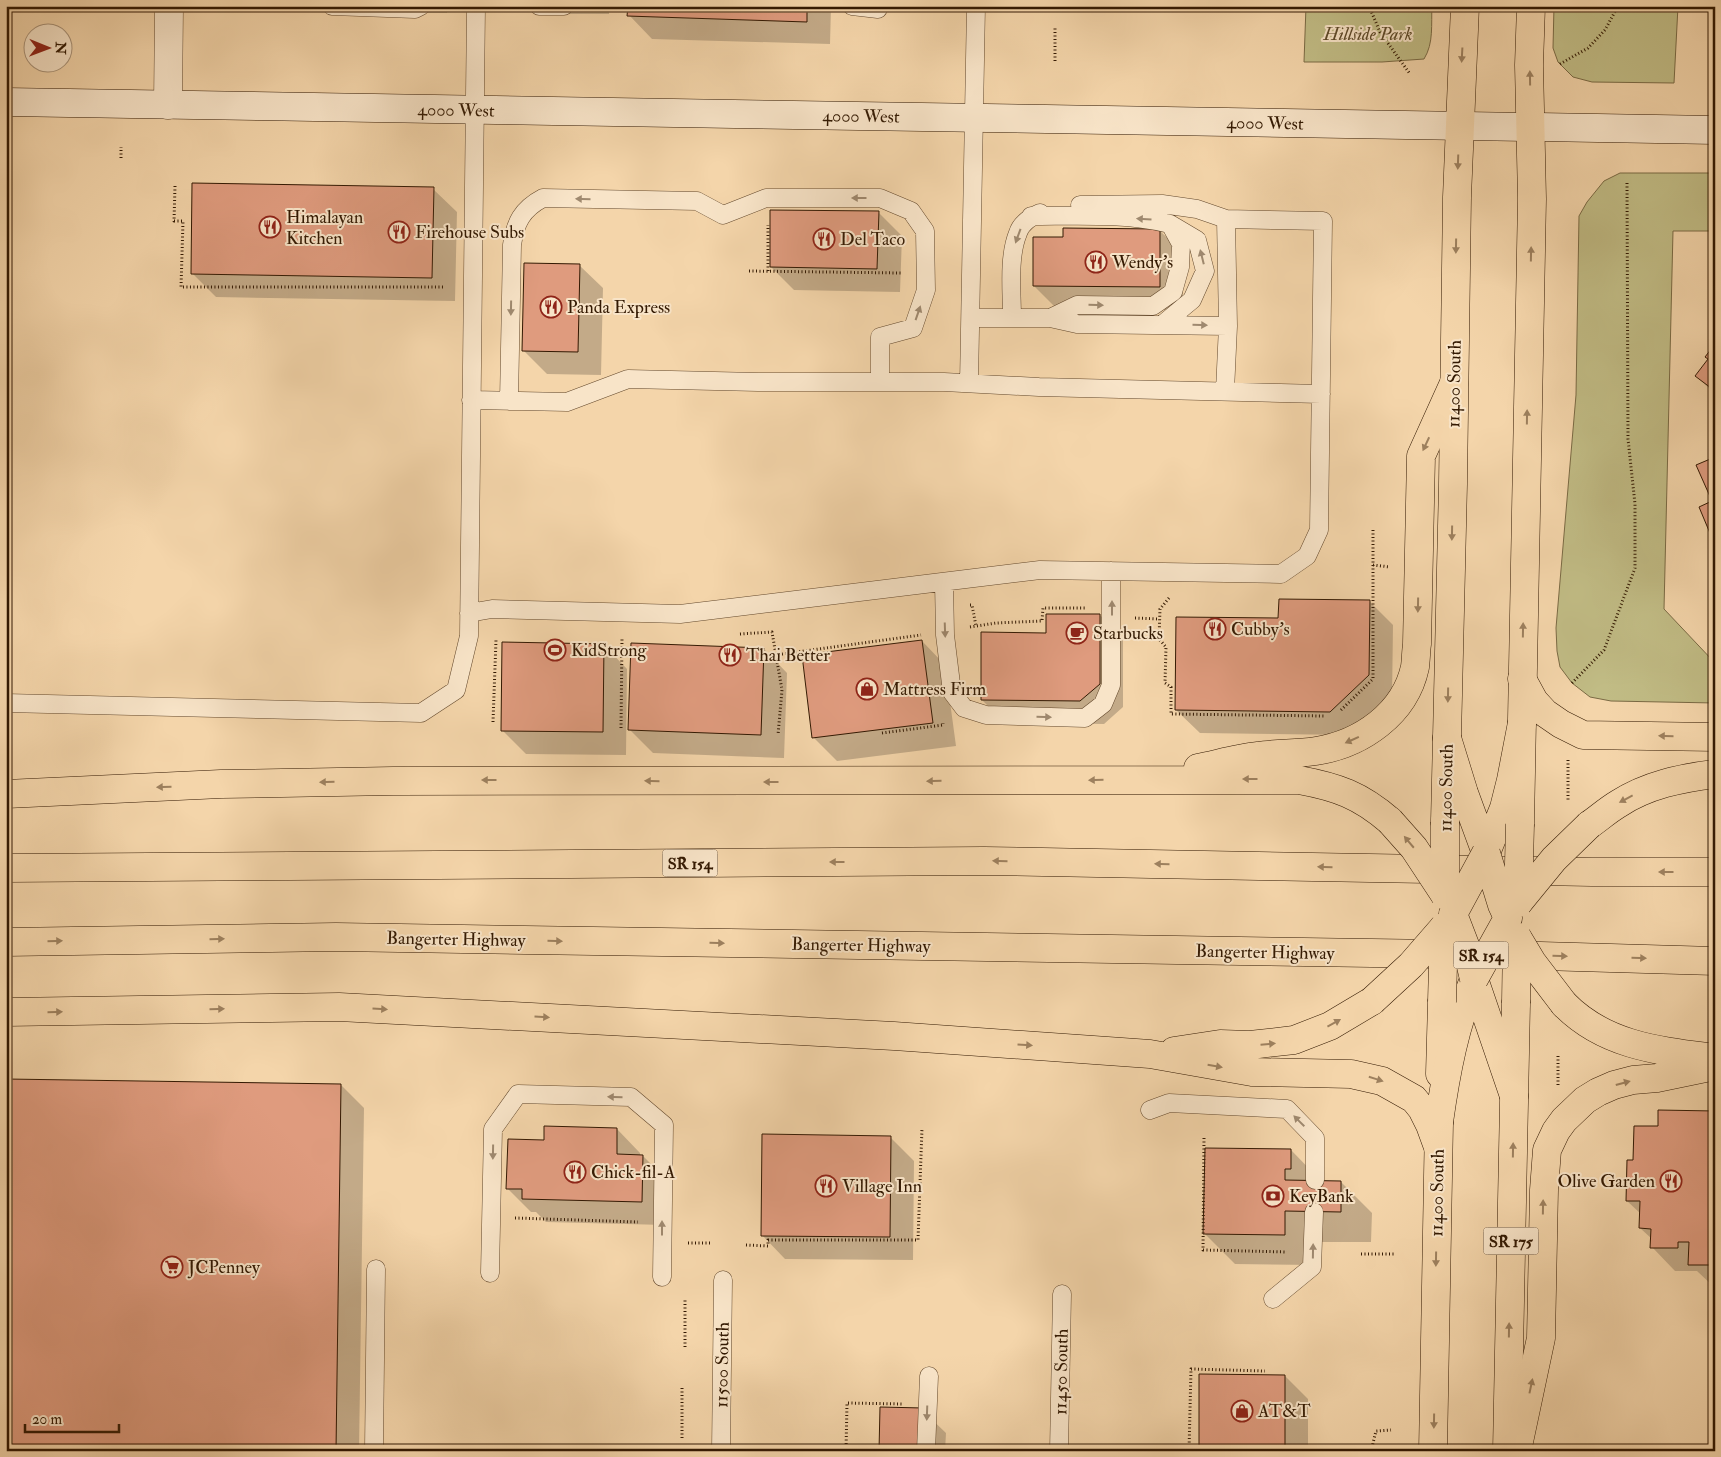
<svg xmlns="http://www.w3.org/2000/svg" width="1721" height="1457" font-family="'IM FELL Double Pica',serif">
<rect width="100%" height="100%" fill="#f4d5aa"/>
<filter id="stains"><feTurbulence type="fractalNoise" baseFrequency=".004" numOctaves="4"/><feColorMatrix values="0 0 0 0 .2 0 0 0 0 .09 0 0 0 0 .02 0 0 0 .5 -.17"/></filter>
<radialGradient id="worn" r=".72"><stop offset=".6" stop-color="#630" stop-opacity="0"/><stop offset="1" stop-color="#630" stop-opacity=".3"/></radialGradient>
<path fill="#c1bc85" stroke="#7a6a44" d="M1306,6H1432C1431,24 1434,43 1424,59L1382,62H1304Z
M1554,6H1678L1674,83L1592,82L1573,77L1558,62L1553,48Z
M1620,173H1715V231H1673L1664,609L1715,663V703L1611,701L1590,697L1572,683L1560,667L1557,651L1556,628L1576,395L1579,216L1587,202L1604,181Z"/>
<path fill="#0003" d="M303,6H447V13L308,12Z
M558,6H609V14H566Z
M629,6H831L830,44L652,39L629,15Z
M433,189L457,212L455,301L216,297L192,273Z
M878,212L902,236L900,292L794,290L771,267Z
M1159,230L1183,253V310L1057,309L1034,286L1064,238Z
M579,265L603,288L601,375L547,374L523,350Z
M1715,346V394L1696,376L1709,359Z
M1715,405V416L1710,412Z
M1370,602L1393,625L1392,699L1354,735L1200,733L1176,710L1279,619Z
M1100,615L1123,639V707L1104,724L1005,723L982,700L1047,634Z
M922,641L945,665L956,746L837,761L814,738Z
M604,645L627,669L626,755L526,754L502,730Z
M764,649L787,673L784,758L653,753L630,730Z
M341,1085L364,1108L359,1451H6Z
M1715,1112V1288L1697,1271H1675L1652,1247V1239L1640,1228L1641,1214L1627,1201L1634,1162L1659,1128Z
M617,1129L640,1153V1156H643L666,1179L665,1225L546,1222L536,1212H531L508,1189L545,1141Z
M890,1137L914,1161L913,1260L785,1259L762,1235Z
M1291,1150L1322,1182H1341L1372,1213L1371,1242H1315V1265L1235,1264L1205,1234Z
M1285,1376L1308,1399V1451H1204L1200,1447Z
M922,1410L946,1433L945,1451H880Z"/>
<path fill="#df9b7e" stroke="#331902" d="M628,6H807V22L627,16Z
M192,183L434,187L432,278L191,274Z
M770,210L879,211L877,269L770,267Z
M1063,228L1160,229V287L1033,286V237H1063Z
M524,263L580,264L578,352L522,351Z
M1715,344V391L1695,376L1708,359L1705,357Z
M1715,457V537L1712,538L1699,507L1712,501L1696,465Z
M1279,599L1370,600L1369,675L1330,712L1175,710L1176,617L1278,618Z
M1046,614H1100V684L1080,701L981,700V632L1046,633Z
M922,640L933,723L812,738L802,655Z
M502,642L604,644L603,732L501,731Z
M631,643L764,648L761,735L628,730Z
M6,1079L341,1084L336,1451H6Z
M1658,1110L1715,1111V1265H1688L1689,1242H1678V1248H1650L1651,1229L1639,1228L1640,1201H1626L1627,1160H1633L1634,1126H1658Z
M544,1126L617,1128V1154L643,1155L642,1202L522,1199V1189H506L508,1139L544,1140Z
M762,1134L891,1136L890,1237L761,1236Z
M1205,1148L1291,1149V1169H1285V1180L1341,1181V1212L1285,1211V1235L1203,1234Z
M1199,1374L1285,1375V1448L1199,1447Z
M880,1407L923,1408L922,1451H879Z"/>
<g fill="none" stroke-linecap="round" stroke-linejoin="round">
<g stroke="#63482c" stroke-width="19">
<path id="service" d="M332,6L415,9L421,6
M539,6H564
M852,6L878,9
M1080,205L1162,204L1197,209L1226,219
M1031,216C1076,216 1127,213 1170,224L1181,244L1180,267L1173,292L1153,306L1077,305L1050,318
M971,318H1050L1077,324L1228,326
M1012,318C1012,292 1008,257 1018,233C1021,223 1032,216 1040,213
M1163,324L1192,300L1205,271L1197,240L1170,224
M969,383L976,6
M471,400L567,402L628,379L758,382H944L1039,387L1321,394
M509,401L512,245C515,223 522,209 543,198L697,201L723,215L766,198H880L911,211L925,231L926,290L913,328L880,337V381
M944,582L945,635L952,692L964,708L986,715L1085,718L1103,704L1111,685V571
M469,613L492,609L680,614L1040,570L1281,574L1307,556L1319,530L1323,221L1226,219L1228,326L1225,391
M6,703L421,713L456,690L469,636L476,6
M1150,1110L1169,1103L1287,1109L1315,1138V1180
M490,1273L493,1129L518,1094L631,1097L664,1125L662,1277
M1273,1299L1312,1267L1314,1212
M374,1451L376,1269
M721,1451L723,1280
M926,1451L929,1376
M1059,1451L1062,1294"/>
</g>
<g stroke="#63482c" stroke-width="29">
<path id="minor" d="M168,105L169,6"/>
</g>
<g stroke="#331902" stroke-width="29">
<path id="secondary" d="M6,102L1715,130"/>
</g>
<g stroke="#331902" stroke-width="29">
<path id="primary" d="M1445,822L1453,484L1457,197L1465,6
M1520,824L1532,199L1529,65L1531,6
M1440,1074L1442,1002
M1433,1451L1439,1122
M1507,1451L1516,1003"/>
</g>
<g stroke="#331902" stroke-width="29">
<path id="motorway" d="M1522,679L1534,701L1545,713L1561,724L1583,735L1715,737
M1447,738L1464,793L1486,853
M1198,768C1218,764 1238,758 1258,756C1277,753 1297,754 1316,751C1361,744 1405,714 1415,667C1416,659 1416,651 1417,644L1421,456L1454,383
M6,794L221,784L393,781L1299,780C1337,787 1360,795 1390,821
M1589,825C1599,818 1608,810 1618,804C1647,785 1681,778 1715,774
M1486,853L1504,808L1511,780L1522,723
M6,868L984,861L1592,872H1715
M6,942L336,937L1440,954
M1508,955L1715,961
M1474,979L1514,1096
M1564,1004C1605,1046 1660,1051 1715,1058
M6,1012L339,1007L894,1036L1150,1054L1252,1072L1351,1074L1382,1081L1414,1099L1422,1109L1430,1125L1438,1147
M1174,1051L1220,1044L1250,1045L1294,1040L1330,1026L1372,1001
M1439,1122C1446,1072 1455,1025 1474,979
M1517,1451L1541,1338L1544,1190L1547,1150L1556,1131L1564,1120L1585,1100L1598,1092L1614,1085L1633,1080L1657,1078L1715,1066"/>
</g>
<path stroke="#331902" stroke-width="3" stroke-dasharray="1 2.5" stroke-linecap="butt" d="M1369,6L1380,32L1410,74
M1055,61V28
M1560,64L1588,48L1605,30L1618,6
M121,158V147
M175,186L174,221H183L181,287H445
M749,271L901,273
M768,271V225
M1373,565L1390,567
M1169,598L1160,609L1159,639L1166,647L1165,683L1171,687V714L1325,716
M970,605H972L976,626
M1135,618L1159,619
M970,627L996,623L1042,621L1043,608H1086
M740,634L772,632L782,690L778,735
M775,655L921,635
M1572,683L1604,650L1635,568V504L1628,439L1627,183
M1341,710L1373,679V528
M493,722L496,640
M621,728L622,638
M882,733L943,725V723
M1568,760V801
M1558,1085V1056
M1204,1138L1203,1250L1287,1252
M515,1218L638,1222
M688,1243H710
M746,1245L768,1246V1240H918L922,1128
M1361,1254H1395
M685,1347V1298
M682,1438V1387
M846,1447L871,1448
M1159,1450L1189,1451L1191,1369L1265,1371
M846,1451L847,1403L904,1404
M1371,1451L1376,1431L1391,1430"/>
<use href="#service" stroke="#f8e4c8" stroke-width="18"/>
<use href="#minor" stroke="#f8e4c8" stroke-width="28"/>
<use href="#secondary" stroke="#f8e4c8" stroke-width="28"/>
<use href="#primary" stroke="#f4d5aa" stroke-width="28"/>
<use href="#motorway" stroke="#f4d5aa" stroke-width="28"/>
<g stroke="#331902" stroke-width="29" stroke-linecap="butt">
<path id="primary-bridge" d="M1445,895V822
M1518,903L1520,824
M1442,1002L1444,927
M1516,1003L1517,937"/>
</g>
<g stroke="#331902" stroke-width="29" stroke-linecap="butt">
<path id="motorway-bridge" d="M1390,821L1414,848L1445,895
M1518,903L1554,859L1589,825
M1517,937L1532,962L1564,1004
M1474,979L1468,953L1453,914L1486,853
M1474,979L1508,918L1502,905L1486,853
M1372,1001L1411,965L1444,927"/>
</g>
<use href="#primary-bridge" stroke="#f4d5aa" stroke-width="28"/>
<use href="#motorway-bridge" stroke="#f4d5aa" stroke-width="28"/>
</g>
<defs><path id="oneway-solid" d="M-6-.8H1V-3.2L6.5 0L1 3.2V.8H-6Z" transform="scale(1.25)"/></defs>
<g fill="#9d805e">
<use href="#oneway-solid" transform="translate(1462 55) rotate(93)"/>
<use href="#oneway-solid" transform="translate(1530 78) rotate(-91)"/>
<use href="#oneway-solid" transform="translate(1458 162) rotate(92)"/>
<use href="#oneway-solid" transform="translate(1456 246) rotate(91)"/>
<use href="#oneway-solid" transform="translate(1531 254) rotate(-89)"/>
<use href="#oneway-solid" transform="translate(1527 417) rotate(-89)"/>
<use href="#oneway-solid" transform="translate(1426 444) rotate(115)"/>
<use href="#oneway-solid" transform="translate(1452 533) rotate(91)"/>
<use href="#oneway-solid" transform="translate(1418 605) rotate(91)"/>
<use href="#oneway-solid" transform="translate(1523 630) rotate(-89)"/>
<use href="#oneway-solid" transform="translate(1448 695) rotate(91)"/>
<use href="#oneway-solid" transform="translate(1666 736) rotate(-179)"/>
<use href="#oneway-solid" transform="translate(1352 740) rotate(156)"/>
<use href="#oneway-solid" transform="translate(1250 779) rotate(-180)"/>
<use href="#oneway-solid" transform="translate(489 780) rotate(180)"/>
<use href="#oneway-solid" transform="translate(1096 780) rotate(179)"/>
<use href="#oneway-solid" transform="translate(652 781) rotate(-179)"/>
<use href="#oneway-solid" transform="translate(934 781) rotate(179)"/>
<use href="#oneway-solid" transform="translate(327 782) rotate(179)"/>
<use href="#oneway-solid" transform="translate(771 782) rotate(180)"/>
<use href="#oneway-solid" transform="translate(164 787) rotate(178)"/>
<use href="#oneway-solid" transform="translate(1626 799) rotate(152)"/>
<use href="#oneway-solid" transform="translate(1409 842) rotate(-130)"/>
<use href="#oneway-solid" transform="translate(1000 861) rotate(-179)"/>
<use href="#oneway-solid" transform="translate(837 862) rotate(180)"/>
<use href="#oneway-solid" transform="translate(1162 864) rotate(-179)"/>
<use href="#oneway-solid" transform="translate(1325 867) rotate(-179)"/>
<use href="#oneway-solid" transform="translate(1666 872) rotate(-180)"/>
<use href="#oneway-solid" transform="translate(217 939) rotate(-1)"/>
<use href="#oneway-solid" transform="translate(55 941) rotate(-1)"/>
<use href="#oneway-solid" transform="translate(555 941) rotate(1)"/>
<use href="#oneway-solid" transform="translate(717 943) rotate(1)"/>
<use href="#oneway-solid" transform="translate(1560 956) rotate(1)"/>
<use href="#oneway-solid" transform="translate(1639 958) rotate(2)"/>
<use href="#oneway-solid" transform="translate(217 1009) rotate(-1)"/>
<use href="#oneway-solid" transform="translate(380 1009) rotate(3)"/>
<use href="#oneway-solid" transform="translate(55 1012) rotate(-1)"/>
<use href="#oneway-solid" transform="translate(542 1017) rotate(3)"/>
<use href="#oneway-solid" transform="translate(1334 1023) rotate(-29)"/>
<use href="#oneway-solid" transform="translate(1268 1044) rotate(-5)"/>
<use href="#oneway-solid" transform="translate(1025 1045) rotate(4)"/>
<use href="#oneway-solid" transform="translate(1215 1066) rotate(10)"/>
<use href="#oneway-solid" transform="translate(1376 1079) rotate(17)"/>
<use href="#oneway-solid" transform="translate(1623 1083) rotate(-15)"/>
<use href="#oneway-solid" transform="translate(1513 1150) rotate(-89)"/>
<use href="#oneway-solid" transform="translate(1543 1207) rotate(-89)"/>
<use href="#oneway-solid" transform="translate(1436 1259) rotate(91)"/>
<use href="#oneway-solid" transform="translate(1509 1330) rotate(-89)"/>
<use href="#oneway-solid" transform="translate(1531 1386) rotate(-78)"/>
<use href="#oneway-solid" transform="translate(1434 1421) rotate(91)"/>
</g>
<g fill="#9f896f">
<use href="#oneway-solid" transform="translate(859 198) rotate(-180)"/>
<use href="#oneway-solid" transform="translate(583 199) rotate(-179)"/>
<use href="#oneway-solid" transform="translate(1144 219) rotate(-177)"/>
<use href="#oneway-solid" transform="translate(1018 236) rotate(110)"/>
<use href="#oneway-solid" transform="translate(1202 257) rotate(-104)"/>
<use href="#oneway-solid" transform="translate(1096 305) rotate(1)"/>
<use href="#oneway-solid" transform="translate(511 308) rotate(91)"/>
<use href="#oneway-solid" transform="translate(918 313) rotate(-71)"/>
<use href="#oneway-solid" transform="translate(1200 325) rotate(2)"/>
<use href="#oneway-solid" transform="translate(1112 608) rotate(-90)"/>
<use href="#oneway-solid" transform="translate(945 630) rotate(88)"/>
<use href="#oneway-solid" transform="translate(1044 717) rotate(2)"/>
<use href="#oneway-solid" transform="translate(615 1097) rotate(-179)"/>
<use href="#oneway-solid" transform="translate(1299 1121) rotate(-135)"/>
<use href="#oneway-solid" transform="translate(493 1152) rotate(91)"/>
<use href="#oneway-solid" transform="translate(662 1228) rotate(-90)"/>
<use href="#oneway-solid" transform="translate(1313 1251) rotate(-89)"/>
<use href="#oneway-solid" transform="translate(927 1413) rotate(92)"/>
</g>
<defs>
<g id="restaurant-ring" transform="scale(1.125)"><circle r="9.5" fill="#f8e4c8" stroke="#8f2418" stroke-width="1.5"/><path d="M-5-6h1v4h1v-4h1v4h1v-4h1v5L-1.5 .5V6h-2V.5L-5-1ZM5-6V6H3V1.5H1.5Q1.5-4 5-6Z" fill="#8f2418"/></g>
<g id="cafe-ring" transform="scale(1.125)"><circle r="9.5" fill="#f8e4c8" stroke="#8f2418" stroke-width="1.5"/><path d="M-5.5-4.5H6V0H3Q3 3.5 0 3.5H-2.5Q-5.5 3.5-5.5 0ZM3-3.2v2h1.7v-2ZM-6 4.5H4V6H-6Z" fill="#8f2418"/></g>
<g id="stadium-ring" transform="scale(1.125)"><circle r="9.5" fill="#f8e4c8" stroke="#8f2418" stroke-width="1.5"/><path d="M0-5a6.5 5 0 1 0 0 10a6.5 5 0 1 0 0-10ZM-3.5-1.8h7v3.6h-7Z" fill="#8f2418"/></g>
<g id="shop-ring" transform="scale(1.125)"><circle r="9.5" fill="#f8e4c8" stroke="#8f2418" stroke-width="1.5"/><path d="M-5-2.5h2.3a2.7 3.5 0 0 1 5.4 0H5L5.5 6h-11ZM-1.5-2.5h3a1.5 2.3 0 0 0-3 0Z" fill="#8f2418"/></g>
<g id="bank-ring" transform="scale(1.125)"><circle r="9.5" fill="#f8e4c8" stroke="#8f2418" stroke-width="1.5"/><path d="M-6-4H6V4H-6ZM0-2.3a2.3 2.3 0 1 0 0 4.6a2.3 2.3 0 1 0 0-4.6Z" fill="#8f2418"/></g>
<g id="supermarket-ring" transform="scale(1.125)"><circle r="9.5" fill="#f8e4c8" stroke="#8f2418" stroke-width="1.5"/><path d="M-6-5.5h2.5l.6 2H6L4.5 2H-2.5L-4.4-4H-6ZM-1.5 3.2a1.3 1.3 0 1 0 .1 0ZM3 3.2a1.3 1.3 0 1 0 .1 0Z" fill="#8f2418"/></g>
</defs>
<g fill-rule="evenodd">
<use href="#restaurant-ring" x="270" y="227"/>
<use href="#restaurant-ring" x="399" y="232"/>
<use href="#restaurant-ring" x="824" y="239"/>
<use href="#restaurant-ring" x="1096" y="262"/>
<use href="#restaurant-ring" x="551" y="307"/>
<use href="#restaurant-ring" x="1215" y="629"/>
<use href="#cafe-ring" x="1077" y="633"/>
<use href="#stadium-ring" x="555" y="650"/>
<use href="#restaurant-ring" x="730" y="655"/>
<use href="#shop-ring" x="867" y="689"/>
<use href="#restaurant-ring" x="575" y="1172"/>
<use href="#restaurant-ring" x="1671" y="1181"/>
<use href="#restaurant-ring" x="826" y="1186"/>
<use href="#bank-ring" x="1273" y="1196"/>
<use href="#supermarket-ring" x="172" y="1267"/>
<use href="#shop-ring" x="1242" y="1411"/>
</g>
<g text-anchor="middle" stroke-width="4" stroke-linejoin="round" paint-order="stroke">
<g fill="#f8e4c8" stroke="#6e563d" stroke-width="1">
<rect x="662.5" y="849.5" width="55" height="27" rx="4"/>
<rect x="1453.5" y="941.5" width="55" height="27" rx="4"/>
<rect x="1483.5" y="1227.5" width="55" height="27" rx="4"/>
</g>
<g font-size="16" font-weight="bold" fill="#331902">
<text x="690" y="869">SR 154</text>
<text x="1481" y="961">SR 154</text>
<text x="1511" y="1247">SR 175</text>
</g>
<g font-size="18" font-style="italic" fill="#5e4a29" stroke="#f8e4c8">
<text x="1368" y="40">Hillside Park</text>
</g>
<g font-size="18" fill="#331902" stroke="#f8e4c8">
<text transform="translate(456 110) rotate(1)" y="6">4000 West</text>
<text transform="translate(861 116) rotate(1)" y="6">4000 West</text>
<text transform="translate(1265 123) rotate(1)" y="6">4000 West</text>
<text transform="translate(1454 384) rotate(-89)" y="6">11400 South</text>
<text transform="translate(1446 788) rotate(-89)" y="6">11400 South</text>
<text transform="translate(456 939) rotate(1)" y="6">Bangerter Highway</text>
<text transform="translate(861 945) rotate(1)" y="6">Bangerter Highway</text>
<text transform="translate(1265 952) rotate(1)" y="6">Bangerter Highway</text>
<text transform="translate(1437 1193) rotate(-89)" y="6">11400 South</text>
<text transform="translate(722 1365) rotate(-89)" y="6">11500 South</text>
<text transform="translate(1061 1372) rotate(-89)" y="6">11450 South</text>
</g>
<g font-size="18" fill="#331902" stroke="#f8e4c8" text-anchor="start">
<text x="286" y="223">Himalayan<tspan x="286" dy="21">Kitchen</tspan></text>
<text x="415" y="238">Firehouse Subs</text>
<text x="840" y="245">Del Taco</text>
<text x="1112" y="268">Wendy's</text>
<text x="567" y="313">Panda Express</text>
<text x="1231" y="635">Cubby's</text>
<text x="1093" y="639">Starbucks</text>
<text x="571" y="656">KidStrong</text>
<text x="746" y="661">Thai Better</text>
<text x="883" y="695">Mattress Firm</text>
<text x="591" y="1178">Chick-fil-A</text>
<text x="1655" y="1187" text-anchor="end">Olive Garden</text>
<text x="842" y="1192">Village Inn</text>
<text x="1289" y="1202">KeyBank</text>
<text x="188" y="1273">JCPenney</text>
<text x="1258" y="1417">AT&amp;T</text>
</g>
</g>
<rect width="1721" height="1457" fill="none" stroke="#f4d5aa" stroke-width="25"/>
<rect x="8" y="8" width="1706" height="1442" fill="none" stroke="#331902" stroke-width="2.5"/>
<rect x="12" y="12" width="1696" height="1432" fill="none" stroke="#331902"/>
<g transform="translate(48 48) rotate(91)"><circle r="24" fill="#f8e4c8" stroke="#a99379"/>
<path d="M0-4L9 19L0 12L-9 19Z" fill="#8f2418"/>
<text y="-8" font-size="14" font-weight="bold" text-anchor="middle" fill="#331902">N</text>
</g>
<path d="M25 1424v8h94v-8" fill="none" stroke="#331902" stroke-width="2.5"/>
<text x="32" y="1424" font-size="15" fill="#331902" stroke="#f8e4c8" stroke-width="4" paint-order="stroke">20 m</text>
<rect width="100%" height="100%" filter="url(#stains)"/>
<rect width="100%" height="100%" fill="url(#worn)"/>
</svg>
